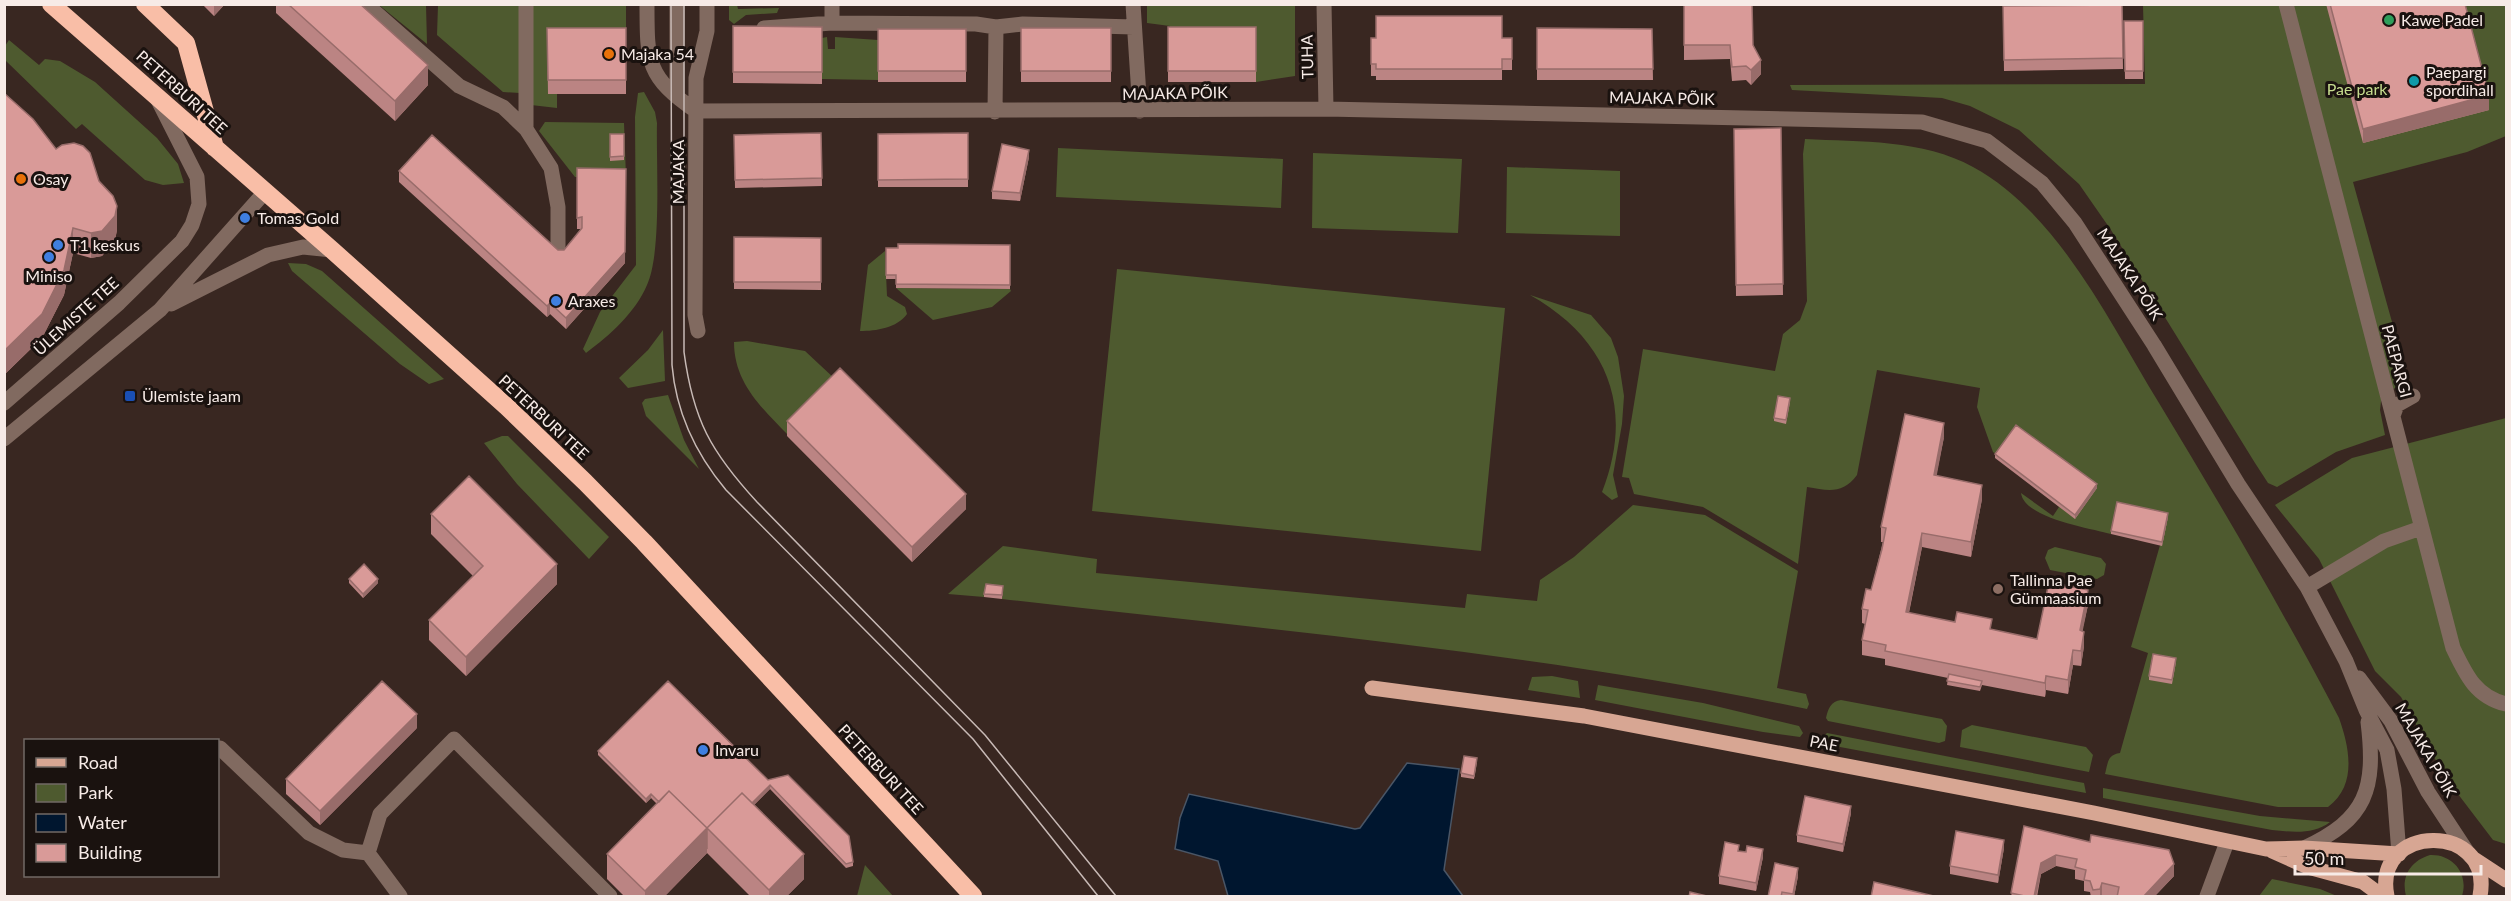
<svg xmlns="http://www.w3.org/2000/svg" width="2511" height="901" font-family="Lato,sans-serif">
<rect width="100%" height="100%" fill="#392721"/>
<path fill="#4e5a2f" d="M1117,4L843,5V4Z
M379,5H426L427,44Z
M438,5H521L520,93L503,92L437,35Z
M530,5H626V42L557,94V108L531,105Z
M729,5H737L738,9L779,8L777,13L746,15L734,24L729,20Z
M1147,5H1295V76L1256,82V38H1170V26L1147,23Z
M2143,5H2506V136L2467,152L2353,182L2409,383L2382,393L2380,410L2385,435L2336,452L2277,487L2268,483L2255,463L2111,230L2079,184L2019,130L1970,106L1942,98L1792,90L1790,85L2145,84Z
M827,37L828,49H835V37L878,40V80L822,79V38Z
M9,40L39,65L45,59L60,61L95,82L157,138L178,164L184,183L163,185L145,180L82,124L76,129L5,60V46Z
M644,92L655,112L657,123C656,162 662,253 647,285C635,313 610,335 586,353L583,349L600,312L636,265L635,117L638,93Z
M545,122L624,123L626,177H575L539,131Z
M1805,139C1860,142 1923,139 1973,167C2059,214 2109,322 2159,403C2222,507 2283,611 2339,718C2349,746 2358,785 2328,807H2278L2105,774C2108,763 2107,755 2120,753L2148,653L2131,647L2168,517L2117,506L2111,534C2090,528 2024,518 2021,493L2053,516L2059,507L1993,452L1977,407L1980,388L1877,370L1857,475C1843,494 1829,491 1807,487L1798,564L1703,507L1634,494L1629,478L1622,477L1643,349L1775,371L1783,334L1800,320L1807,301L1803,154Z
M1058,148L1283,159L1281,208L1056,197Z
M1313,153L1462,159L1458,233L1312,228Z
M1507,167L1620,171V236L1506,233Z
M885,251L887,296L905,307L907,314C897,328 876,331 860,331L868,265Z
M288,263L306,264L322,271L444,379L429,384L400,364L292,271Z
M1117,269L1505,308L1481,551L1092,511Z
M896,288L1010,289L1011,291L992,307L933,320Z
M1530,295L1591,315L1611,338L1618,357L1624,396L1622,424L1613,475L1618,497L1612,500L1602,492C1635,408 1608,339 1530,295Z
M663,330L665,381L628,388L619,378L648,350Z
M747,341L805,351L835,379L788,435C762,408 734,383 734,342Z
M668,395L684,440L699,469L646,416L642,403L645,399Z
M2506,418V844L2493,840L2445,777L2401,697L2375,671L2319,559L2275,505L2352,458Z
M502,436H508L609,537L589,559L517,484L484,443Z
M1633,505L1705,515L1798,571L1777,688L1806,694L1809,704L1807,709C1542,653 1271,630 1002,599L1003,590L984,597L948,594L1003,546L1097,559L1096,573L1465,608L1467,594L1537,601L1540,580L1574,557Z
M2055,547L2101,558L2106,564L2104,575L2097,579L2050,570L2045,558L2048,550Z
M1552,676L1578,681L1580,698L1528,690L1532,677Z
M1598,685L1703,703L1799,726L1803,733L1800,737L1763,732L1595,700Z
M1841,700L1942,719L1947,726L1945,741L1939,743L1828,721L1826,718C1828,709 1831,701 1841,700Z
M1972,725L2086,747L2093,755L2089,772L1960,747L1962,730Z
M1827,733L2084,783L2086,793L1824,744V736Z
M2103,788L2260,816L2330,822C2313,835 2292,832 2272,830L2103,798Z
M2430,855C2453,854 2469,874 2462,896H2406C2401,877 2410,861 2430,855Z
M865,865L893,896H857Z
M2272,879L2320,889L2337,896H2259Z"/>
<path fill="#00162f" stroke="#4a5666" stroke-width="1.5" d="M1407,763L1459,769L1444,870L1463,896H1228L1218,861L1175,849L1180,818L1189,794L1355,829L1360,828Z"/>
<g fill="none" stroke-linecap="round" stroke-linejoin="round">
<path stroke="#816a60" stroke-width="15" d="M366,4L459,86L503,107L526,129
M526,4V129L551,168L558,207V246
M647,4C647,63 647,77 696,111
M832,4V23
M1133,4L1140,111
M1324,4L1326,109
M2286,4L2453,648C2466,675 2476,697 2506,704
M996,27L1023,24L1134,27
M764,28L832,23L976,24L996,27L995,112
M677,97V4
M696,111L1326,109L1790,119L1922,122L1987,141L2042,183L2075,223L2154,345L2238,484L2307,587L2346,661L2366,710L2387,750L2394,789L2399,854
M171,304L268,255L303,247L332,250
M698,331L695,315L696,78L707,31V4
M4,403L119,303L182,241L192,225L199,204L197,177L158,100
M2393,416L2397,405L2413,396
M4,439L160,310L264,193
M2307,587L2384,541L2421,528
M2359,678L2391,721L2428,792L2470,856
M220,748L309,833L343,850L368,853
M2304,848C2367,819 2376,789 2368,722
M400,896L368,853L380,814L454,739L610,896
M2207,896L2227,842"/>
<path stroke="#d7a693" stroke-width="15" d="M1372,688L1584,716L2094,813L2266,849L2304,848L2399,854
M2272,851L2308,867L2363,882L2382,896
M2474,859L2506,880
M2387,896C2372,823 2494,821 2480,896"/>
<path stroke="#f9bea7" stroke-width="18" d="M51,4L332,250L506,406L585,482L644,542L973,896
M145,4L186,43L215,148"/>
<path stroke="#c8bab6" stroke-width="1.5" d="M671,4L672,365C676,412 695,453 726,490L973,739L1098,896
M684,4V352C693,420 711,452 757,502L985,735L1116,896"/>
</g>
<path fill="#bb8483" d="M202,4H225L214,16Z
M276,4H360L428,85L395,121L276,13Z
M1684,4L1753,45L1761,74L1751,85L1746,80L1732,81L1730,59L1684,60Z
M2326,4H2465L2489,110L2363,143Z
M2122,5L2123,69L2004,71L2003,6Z
M2124,21H2143V79H2125Z
M733,26L822,27V84L733,83Z
M1168,27H1256V82H1168Z
M547,28H626V94H548Z
M1021,28H1111V82H1021Z
M1537,28L1652,29L1653,80H1537Z
M878,29H966V82H878Z
M1371,38H1512V70H1502V80H1376V76H1371Z
M4,93L56,149L99,181L117,230L115,240L102,256L91,258L73,253L64,295L42,338L4,375Z
M1781,128L1783,295L1736,296L1734,129Z
M821,133L822,186L735,188L734,135Z
M968,133V187H878V134Z
M610,134H624V160L610,161Z
M1029,157L1020,201L992,199V191Z
M577,168L625,263L566,329L550,314L547,317L399,182V171L558,250H564L582,229H577Z
M734,237L821,238V290L734,289Z
M1010,245V289L896,288V279H886V248Z
M1790,402L1786,424L1774,421V418Z
M787,421L966,509L912,562L787,436Z
M1944,437L1936,476L1982,499L1971,557L1922,547L1909,613L2037,639L2088,605L2082,631L2084,646L2081,666L2073,665L2068,694L2046,690L2045,697L1982,685L1980,691L1947,685L1948,678L1885,665V659L1862,655V640L1865,624L1862,623V609L1871,590L1883,542H1881V527Z
M1995,454L2097,488L2075,519L1995,458Z
M431,514L557,584L466,676L429,640V620L473,576L431,534Z
M2168,517L2162,546L2111,534V531Z
M349,579L378,583L363,598L349,583Z
M1003,590L1002,599L984,597V594Z
M2176,662L2172,684L2149,680V676Z
M417,728L320,825L286,794V779Z
M598,751L768,780L853,862V866L846,868L770,789L754,805L804,879L786,897H751L707,853L664,897H625L607,879V854L657,804L651,798L646,803L598,755Z
M1477,762L1474,779L1461,777V773Z
M1851,813L1843,852L1797,842V835Z
M2024,826L2174,876L2154,897H2111L2102,895L2101,897H2091L2090,892L2084,891V881L2075,879V870L2056,866L2041,874L2037,897H2011Z
M2004,848L1998,883L1950,874V866Z
M1739,851L1763,857L1756,891L1719,884V876Z
M1798,876L1794,897H1768Z"/>
<path fill="#986c6a" d="M214,4H225L214,16Z
M1761,60V74L1751,85V70Z
M428,65V85L395,121V101Z
M2489,95V110L2363,143V129Z
M1029,150V157L1020,201V193Z
M626,169L625,263L566,329V318Z
M117,206V230L115,240L102,256L91,258V233Z
M73,228V253L64,295L42,338L4,375V351Z
M550,303V314L547,317V306Z
M1944,423V437L1934,490V475Z
M2097,484V488L2075,519V515Z
M1982,485V499L1971,557V542Z
M966,494V509L912,562V547Z
M2168,513V517L2162,546V542Z
M1922,533V547L1906,626V612Z
M557,564V584L466,676V657Z
M378,579V583L363,598V594Z
M2088,590V605L2080,644V630Z
M2084,632V646L2081,666V651Z
M2073,650V665L2068,694V680Z
M2046,676V690L2045,697V683Z
M417,714V728L320,825V811Z
M770,785V789L719,840L717,839Z
M651,794V798L646,803V799Z
M1851,806V813L1843,852V844Z
M707,828V853L664,897H645V891Z
M2004,840V848L1998,883V875Z
M1763,849V857L1756,891V883Z
M804,854V879L786,897H769V890Z
M2056,855V866L2041,874L2036,897H2034L2041,863Z
M2174,864V876L2154,897H2143Z
M1798,868V876L1794,897H1793Z
M2102,883V895L2101,897H2100V889Z"/>
<path fill="#d99a98" stroke="#986c6a" stroke-width="1.5" d="M288,4H360L428,65L395,101Z
M1684,4H1752L1753,45L1761,60L1751,70L1746,66L1732,67L1730,45H1684Z
M2330,4H2465L2489,95L2363,129Z
M2122,5L2123,58L2004,60L2003,6Z
M1376,16H1502V38H1512V59H1502V69H1376V64H1371V38H1376Z
M2124,21H2143V71H2125Z
M733,26L822,27V72H733Z
M1168,27H1256V71H1168Z
M547,28H626V80H548Z
M1021,28H1111V71H1021Z
M1537,28L1652,29L1653,69H1537Z
M878,29H966V71H878Z
M4,93L33,119L56,149L62,145L74,143L83,146L90,153L99,181L113,196L117,206L115,216L102,231L91,233L73,228L64,270L42,314L4,351Z
M1781,128L1783,284L1736,285L1734,129Z
M821,133L822,178L735,180L734,135Z
M968,133V179L878,180V134Z
M610,134H624V156L610,157Z
M432,135L558,250H564L582,228V217L577,218V168L626,169L625,252L566,318L550,303L547,306L399,171Z
M1002,144L1029,150L1020,193L992,191Z
M734,237L821,238V282H734Z
M898,244L1010,245V285L896,284V275H886V248H898Z
M840,368L966,494L912,547L787,421Z
M1778,396L1790,398L1786,420L1774,418Z
M1905,414L1944,423L1934,475L1982,485L1971,542L1922,533L1906,612L1955,622L1957,612L1992,619L1990,629L2037,639L2049,582L2088,590L2080,630L2084,632L2081,651L2073,650L2068,680L2046,676L2045,683L1885,651L1886,645L1862,640L1868,610L1862,609L1866,589L1871,590L1882,549L1886,528L1881,527Z
M2016,425L2097,484L2075,515L1995,454Z
M469,476L557,564L466,657L429,620L483,566L431,514Z
M2117,502L2168,513L2162,542L2111,531Z
M364,564L378,579L363,594L349,579Z
M986,584L1003,586L1002,595L984,594Z
M2153,654L2176,658L2172,680L2149,676Z
M1949,674L1982,681L1980,687L1947,681Z
M382,681L417,714L320,811L286,779Z
M668,681L768,780L788,775L849,836L853,862L846,864L770,785L752,803L742,793L707,828V849V828L669,791L659,802L651,794L646,799L598,751Z
M1464,756L1477,758L1474,776L1461,773Z
M669,791L707,828L645,891L607,854Z
M742,793L804,854L769,890L707,828Z
M1805,796L1851,806L1843,844L1797,835Z
M2024,826L2090,842L2091,835L2169,850L2174,864L2143,897H2117L2119,887L2102,883L2100,889L2093,890L2090,881L2084,880L2086,870L2075,867L2077,859L2056,855L2041,863L2034,897H2029L2011,893Z
M1956,831L2004,840L1998,875L1950,866Z
M1725,842L1739,845L1738,851L1746,852L1747,846L1763,849L1756,883L1719,876Z
M1775,863L1798,868L1793,894L1782,892L1781,897H1768Z
M1874,882L1938,897H1871Z
M1690,892L1711,897H1689Z"/>
<circle fill="#2e9e5b" stroke="#1a120f" stroke-width="2" cx="2389" cy="20" r="6"/>
<g fill="#e8710a" stroke="#1a120f" stroke-width="2">
<circle cx="609" cy="54" r="6"/>
<circle cx="21" cy="179" r="6"/>
</g>
<circle fill="#0f9aa8" stroke="#1a120f" stroke-width="2" cx="2414" cy="81" r="6"/>
<g fill="#3f7fe0" stroke="#1a120f" stroke-width="2">
<circle cx="245" cy="218" r="6"/>
<circle cx="58" cy="245" r="6"/>
<circle cx="49" cy="257" r="6"/>
<circle cx="556" cy="301" r="6"/>
<circle cx="703" cy="750" r="6"/>
</g>
<rect fill="#1a4fb4" stroke="#1a120f" stroke-width="2" x="124" y="390" width="12" height="12" rx="3"/>
<circle fill="#8d6e63" stroke="#1a120f" stroke-width="2" cx="1998" cy="589" r="6"/>
<g text-anchor="middle" stroke-width="6" stroke-linejoin="round" paint-order="stroke">
<g font-size="16" fill="#f7ebe7" stroke="#1a120f" text-anchor="start">
<text x="2401" y="26">Kawe Padel</text>
<text x="621" y="60">Majaka 54</text>
<text x="2426" y="78">Paepargi<tspan x="2426" dy="18">spordihall</tspan></text>
<text x="33" y="185">Osay</text>
<text x="257" y="224">Tomas Gold</text>
<text x="70" y="251">T1 keskus</text>
<text x="49" y="282" text-anchor="middle">Miniso</text>
<text x="568" y="307">Araxes</text>
<text x="142" y="402">Ülemiste jaam</text>
<text x="2010" y="586">Tallinna Pae<tspan x="2010" dy="18">Gümnaasium</tspan></text>
<text x="715" y="756">Invaru</text>
</g>
<g font-size="16" fill="#f7ebe7" stroke="#1a120f">
<text transform="translate(1307 57) rotate(-91)" y="6">TUHA</text>
<text transform="translate(182 92) rotate(42)" y="6">PETERBURI TEE</text>
<text transform="translate(1175 93) rotate(-1)" y="6">MAJAKA PÕIK</text>
<text transform="translate(1662 98) rotate(1)" y="6">MAJAKA PÕIK</text>
<text transform="translate(678 172) rotate(-90)" y="6">MAJAKA</text>
<text transform="translate(2130 274) rotate(57)" y="6">MAJAKA PÕIK</text>
<text transform="translate(76 316) rotate(-42)" y="6">ÜLEMISTE TEE</text>
<text transform="translate(2397 361) rotate(75)" y="6">PAEPARGI</text>
<text transform="translate(544 417) rotate(43)" y="6">PETERBURI TEE</text>
<text transform="translate(1824 743) rotate(11)" y="6">PAE</text>
<text transform="translate(2426 750) rotate(60)" y="6">MAJAKA PÕIK</text>
<text transform="translate(881 769) rotate(47)" y="6">PETERBURI TEE</text>
</g>
<g font-size="16" fill="#c5db8d" stroke="#1a120f">
<text x="2357" y="95">Pae park</text>
</g>
</g>
<rect width="2511" height="901" fill="none" stroke="#f7ebe7" stroke-width="12"/>
<rect x="24" y="739" width="195" height="138" fill="#1a120f" stroke="#726965" stroke-width="1.5"/>
<rect x="36" y="758" width="30" height="9" fill="#d7a693" stroke="#726965" stroke-width="1.5"/>
<text x="78" y="769" font-size="18" fill="#f7ebe7">Road</text>
<rect x="36" y="784" width="30" height="18" fill="#4e5a2f" stroke="#726965" stroke-width="1.5"/>
<text x="78" y="799" font-size="18" fill="#f7ebe7">Park</text>
<rect x="36" y="814" width="30" height="18" fill="#00162f" stroke="#726965" stroke-width="1.5"/>
<text x="78" y="829" font-size="18" fill="#f7ebe7">Water</text>
<rect x="36" y="844" width="30" height="18" fill="#d99a98" stroke="#726965" stroke-width="1.5"/>
<text x="78" y="859" font-size="18" fill="#f7ebe7">Building</text>
<path d="M2295 865v9h186v-9" fill="none" stroke="#f7ebe7" stroke-width="3"/>
<text x="2304" y="865" font-size="18" fill="#f7ebe7" stroke="#1a120f" stroke-width="4.5" paint-order="stroke">50 m</text>
</svg>
